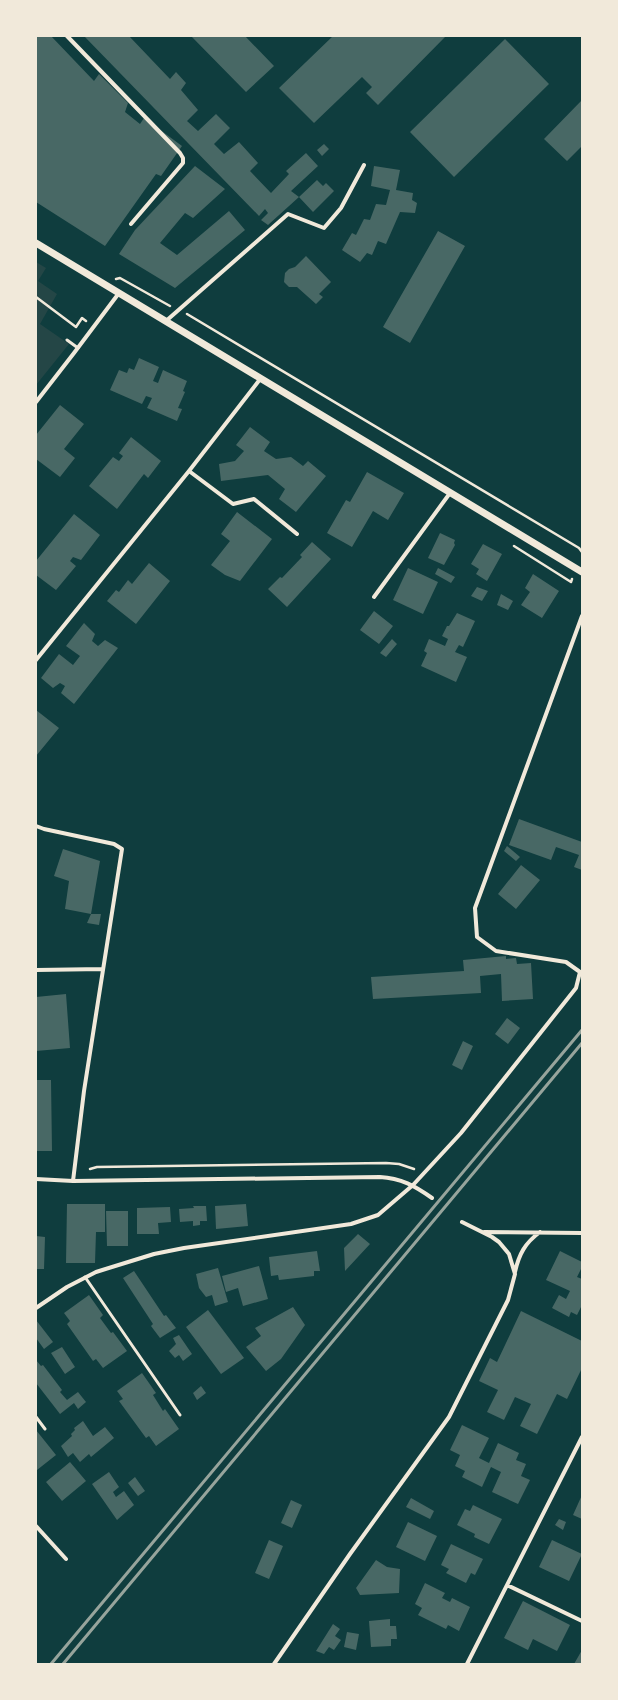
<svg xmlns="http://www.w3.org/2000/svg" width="618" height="1700" font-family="Commissioner,sans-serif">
<rect width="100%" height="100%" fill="#0f3d3e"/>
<path fill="#244646" d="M36,262L46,268L38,281L57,294L40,324L69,344L36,385Z"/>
<path fill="#486865" d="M36,36H51L94,81L99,74L128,103L125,112L140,124L144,118L182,146L161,176L156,174L105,246L36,202Z
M84,36H129L170,79L176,72L186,83L181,90L198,110L187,121L198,131L216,114L230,128L214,144L224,154L239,142L258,163L250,171L271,193L289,174L286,171L306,153L318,166L291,191L299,197L268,225L261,220L268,213L265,209L259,216Z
M191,36H245L274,66L246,92Z
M333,36H446L378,105L366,93L372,87L362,77L314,123L279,88Z
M505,39L549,84L454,177L410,132Z
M582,100V146L567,161L544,139Z
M324,144L329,149L322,156L317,150Z
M195,166L225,189L193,218L185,213L160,243L177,255L229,211L245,230L175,288L119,254L135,230Z
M374,166L400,170L396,190L413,193L412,200L417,203L415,213L400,212L386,244L378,241L372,255L367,253L360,262L342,250L352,233L356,235L364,219L370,220L376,204L386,205L390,190L371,186Z
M317,180L323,186L326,183L334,191L313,212L299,197Z
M438,231L465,246L410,343L383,327Z
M306,256L331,282L319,294L323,297L316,304L297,287H289L284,282L285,273L289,269L295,267Z
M139,358L159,367L153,381L158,383L163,370L187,381L183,391L185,392L178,408L182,409L177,421L147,408L152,398L146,396L142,404L110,390L119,370L127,373L129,368L134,370Z
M60,405L84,424L64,449L75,458L60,477L36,459V435Z
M250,427L270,442L264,451L276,459L291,457L303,466L308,461L326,476L296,512L279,499L285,489L268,475L221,481L219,464L235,461L244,451L236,445Z
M131,437L161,461L148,478L144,474L117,509L89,486L113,457L119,461L123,456L119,453Z
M367,472L404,493L388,520L373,511L352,547L327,533L346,500L350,502Z
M237,512L272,539L240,581L225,575L211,565L230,541L221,534Z
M74,514L100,535L81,560L73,557L70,561L76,566L56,590L36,575V561Z
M440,533L455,540L454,543L455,545L444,565L428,558Z
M312,542L331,559L287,607L268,589L280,577L282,578L302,557L300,555Z
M483,544L502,554L487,581L476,574L479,569L471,564Z
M149,563L170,581L136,624L107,601L116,590L119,592L128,580L132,584Z
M408,568L438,582L423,614L393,600Z
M438,568L455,577L451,583L435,574Z
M533,574L559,591L542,618L521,605L530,592L525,588Z
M477,587L488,591L482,601L471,596Z
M501,594L513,601L508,610L497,605Z
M374,611L393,626L379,644L360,630Z
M457,613L475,621L463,647L459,645L455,652L467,657L456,682L421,666L427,653L424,651L429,639L445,646L448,639L442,636L447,626H449Z
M84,623L95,634L92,641L98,646L105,640L118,648L74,704L61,693L65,686L60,683L53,688L41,678L59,654L73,665L80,656L66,646Z
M392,639L397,644L386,657L380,653Z
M36,710L59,728L36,756Z
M519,819L582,842V870L574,867L579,855L556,847L551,860L509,845Z
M507,846L520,857L516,861L504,851Z
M63,849L100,861L91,914L65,909L69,881L54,876Z
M521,865L540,880L516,909L498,894Z
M91,914H101L99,925L87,923Z
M506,956V959L516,958L517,964L531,963L533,999L502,1001L501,974L480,976L481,993L373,999L371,977L464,971L463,960Z
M66,994L70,1048L36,1051V997Z
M507,1018L520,1028L508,1044L495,1034Z
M463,1041L473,1046L462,1070L452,1065Z
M36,1080H51L52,1151H36Z
M67,1204H105V1232H96L95,1263H66Z
M246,1204L248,1226L216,1229L215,1206Z
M193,1206H206L207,1221H200V1225L193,1226V1221L180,1222L179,1209L194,1208Z
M170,1207L171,1222L158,1223L159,1234H137V1208Z
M106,1211H128V1246H107Z
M358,1234L370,1244L345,1271L344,1248Z
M36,1236L45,1237L44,1269H36Z
M317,1251L320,1271H314V1276L279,1280L278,1275L271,1276L269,1257Z
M560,1251L582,1262V1267L577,1277L582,1279V1305L577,1315L571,1312L569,1317L552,1308L559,1295L566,1299L570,1291L546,1280Z
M259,1266L268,1299L243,1306L238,1288L226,1292L222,1276Z
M218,1268L228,1302L215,1306L212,1295L206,1297L199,1288L196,1274Z
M134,1271L164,1316L166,1315L176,1328L160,1338L151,1326L153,1324L123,1278Z
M89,1295L103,1315L100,1318L111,1333L113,1332L127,1351L103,1368L96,1359L93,1361L67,1324L70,1321L64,1313Z
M293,1307L305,1325L281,1359L266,1371L246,1347L261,1336L255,1328Z
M208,1310L244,1358L221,1374L186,1327Z
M521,1311L582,1341V1368L567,1399L557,1394L537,1434L520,1426L531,1404L515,1397L504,1420L487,1412L498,1390L479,1381L490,1358L497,1362Z
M36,1320L53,1342L44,1349L36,1338Z
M179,1335L192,1354L183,1361L179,1355L175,1358L169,1351L176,1344L173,1338Z
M62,1347L75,1367L65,1374L51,1353Z
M36,1360L41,1366L43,1365L62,1390L60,1392L67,1400L78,1392L86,1402L78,1409L74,1403L60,1414L36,1383Z
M142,1373L156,1393L153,1395L163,1411L165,1409L179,1429L156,1446L149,1436L146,1438L119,1401L123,1399L117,1391Z
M201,1386L206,1393L197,1400L193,1393Z
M83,1421L93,1436L105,1427L114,1438L91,1457L89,1454L80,1462L73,1453L68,1457L61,1446L72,1436L71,1434L75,1430L74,1428Z
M462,1425L489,1438L479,1458L489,1463L498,1443L519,1453L516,1460L526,1464L521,1476L530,1480L518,1504L492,1492L501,1472L491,1467L482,1487L462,1477L465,1471L455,1466L460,1455L450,1450Z
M36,1430L56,1455L37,1470L36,1469Z
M70,1462L86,1481L62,1501L46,1482Z
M109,1472L119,1487L113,1492L116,1497L124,1491L134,1505L117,1520L92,1484Z
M135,1477L145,1491L138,1496L128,1483Z
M582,1495V1519L573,1515Z
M411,1498L434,1511L430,1519L406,1507Z
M291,1500L302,1505L292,1528L281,1523Z
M473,1505L502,1519L489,1544L474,1537L475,1534L457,1525L465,1509L470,1511Z
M559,1519L566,1522L563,1530L555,1525Z
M408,1522L437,1536L425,1561L396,1547Z
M269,1540L283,1546L269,1579L255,1573Z
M552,1540L582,1554L569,1581L539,1567Z
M451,1544L483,1559L475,1575L471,1573L466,1583L446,1573L449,1569L441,1565Z
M376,1560L387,1567L400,1569L399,1593L360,1595L356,1588Z
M425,1583L445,1593L442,1598L450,1602L452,1598L470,1607L459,1631L448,1625L446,1629L418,1615L422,1608L415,1604Z
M523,1601L570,1625L557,1651L533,1639L528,1650L504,1638Z
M390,1619V1626H396L397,1639H391V1646L371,1647L369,1621Z
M333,1624L340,1629L335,1636L341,1640L334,1650L329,1647L324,1654L316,1651Z
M347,1632L359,1634L356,1650L344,1647Z
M582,1650V1664H574Z"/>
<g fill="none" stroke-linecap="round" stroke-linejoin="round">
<path stroke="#f1e9da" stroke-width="2.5" d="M116,279L120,278L170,306
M36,297L76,327L82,318L86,321
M187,314L579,548L582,552
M514,546L571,582L572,579
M90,1169L97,1167L386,1163L399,1164L414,1169"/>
<path stroke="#f1e9da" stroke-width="3" d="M67,340L78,348
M85,1277L180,1415
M36,1417L45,1429"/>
<path stroke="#f1e9da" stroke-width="4" d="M67,36L180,153L183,158V163L131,224
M166,321L288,214L324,228L341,208L364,165
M36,402L74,353L119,293
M189,471L233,504L254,499L297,534
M374,597L450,493
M36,660L189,471L261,378
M36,826L44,829L114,844L122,849L84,1091L73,1181
M36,970L103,969
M36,1179L73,1181L380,1177C401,1178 415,1186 432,1198
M484,1232L582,1233
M515,1272C519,1254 525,1243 540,1232
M36,1308L67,1287L96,1272L154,1254L184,1248L351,1224L378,1215L413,1185L461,1133L576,988L580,972L566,962L496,951L477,937L475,908L582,616
M36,1526L66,1559
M507,1585L582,1621
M274,1664L350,1554L449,1417L508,1300L515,1274L509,1254L499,1242L492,1237L462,1222
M467,1664L582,1437"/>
<path stroke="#f1e9da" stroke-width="7" d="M36,243L582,572"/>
<path stroke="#97a49c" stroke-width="3" d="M51,1664L582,1030
M63,1664L582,1043"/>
</g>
<rect width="618" height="1700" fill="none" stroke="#f1e9da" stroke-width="74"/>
</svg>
